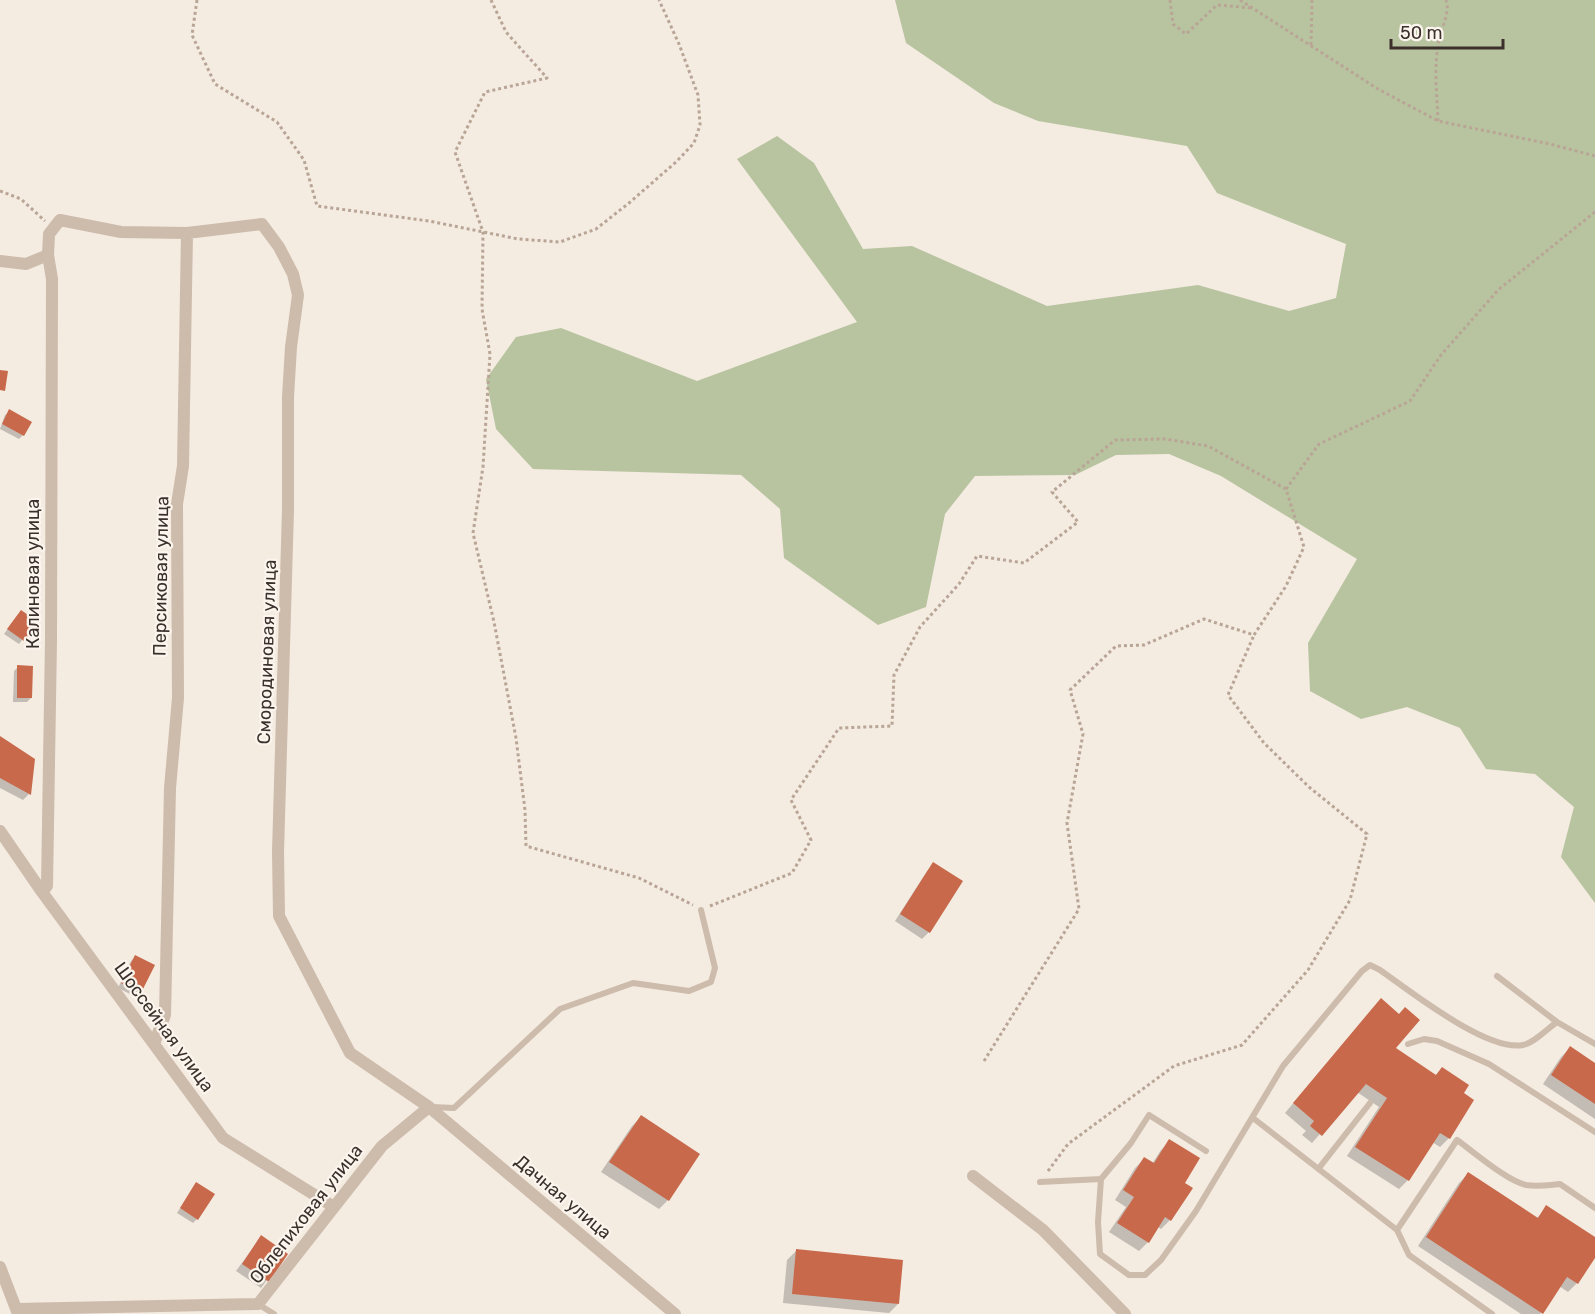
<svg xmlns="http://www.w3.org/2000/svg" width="1595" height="1314" font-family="Rubik,sans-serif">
<rect width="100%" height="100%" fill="#f4ebe1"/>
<path fill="#b8c4a0" d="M895,0H1595V903L1561,857L1574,807L1535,774L1486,769L1460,728L1407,707L1361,719L1310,691L1308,643L1357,559L1221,476L1169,454L1116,455L1075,475L975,476L945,514L926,607L878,625L784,558L780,509L741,475L533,469L496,429L486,379L516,337L561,328L697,381L857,322L737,159L777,136L814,163L863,249L912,246L1047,306L1198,285L1289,311L1336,298L1346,244L1217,193L1187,146L1038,121L994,103L906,43Z"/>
<path fill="#0003" d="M10,411L23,435L19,439L0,429L5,415Z
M17,616L36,622L19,644L4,634Z
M18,667L31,698L27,702H13L14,671Z
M0,738L29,794L23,800L0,788Z
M934,864L929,932L922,939L895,921L927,871Z
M135,957L140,993L136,997L118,988L131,961Z
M1372,1009L1393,1049L1435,1076L1442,1069L1461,1094L1449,1138L1440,1147L1432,1142L1408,1180L1399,1189L1347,1156L1379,1107L1357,1092L1312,1143L1302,1135L1306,1131L1285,1113Z
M1570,1048L1595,1065V1119L1543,1084L1561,1057Z
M641,1117L698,1154L668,1200L659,1209L601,1172L632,1126Z
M1170,1141L1182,1183L1170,1220L1161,1229L1158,1227L1148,1242L1139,1251L1109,1232L1126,1207L1115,1200L1135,1168L1144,1159L1152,1164L1161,1150Z
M1468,1174L1536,1219L1547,1207L1595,1239V1255L1577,1283L1568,1292L1559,1286L1540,1314H1521L1418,1246L1459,1183Z
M193,1188L197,1219L193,1223L177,1213Z
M261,1237L286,1254L261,1288L236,1271Z
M796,1251L898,1304L889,1313L783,1303L787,1260Z"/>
<path fill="#c8694b" d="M0,370L8,371L5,391L0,390Z
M9,409L32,422L24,436L2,424Z
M21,610L38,622L24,641L7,629Z
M17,665L33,666L32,698H17Z
M0,736L35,759L31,795L0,778Z
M933,862L963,881L930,933L900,914Z
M135,955L155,965L141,993L121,983Z
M1381,998L1399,1014L1405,1007L1420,1020L1396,1048L1436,1075L1442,1067L1469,1085L1464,1093L1474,1100L1450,1139L1440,1133L1409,1181L1355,1147L1387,1098L1366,1084L1322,1136L1310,1126L1314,1121L1293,1103Z
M1570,1046L1595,1063V1104L1551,1075Z
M641,1115L700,1154L669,1201L609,1162Z
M1169,1139L1200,1158L1185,1183L1193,1188L1171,1221L1165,1217L1149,1243L1117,1223L1134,1197L1123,1190L1144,1157L1154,1163Z
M1468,1172L1538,1218L1546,1205L1595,1237V1258L1578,1284L1567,1277L1543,1314L1426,1237Z
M196,1182L215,1194L198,1220L180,1208Z
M261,1235L288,1254L269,1282L242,1264Z
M796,1249L903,1260L899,1304L792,1294Z"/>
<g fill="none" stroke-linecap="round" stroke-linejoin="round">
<path stroke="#b9a596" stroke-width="3" stroke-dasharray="3 3" stroke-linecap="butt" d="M197,0L192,35L215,84L277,122L304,160L317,206L429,221L518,239L560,242L596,229L629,203L676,162L694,143L700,125L698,95L679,44L659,0
M491,0L506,32L547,78L485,92L455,152L483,232L482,309L490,354L483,467L473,533L494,622L516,738L525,810L526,846L639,878L693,905
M1170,0L1173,24L1186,34L1217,5L1252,8
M1240,0L1378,89L1438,121L1550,144L1595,156
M1311,45L1312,0
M1438,121C1437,93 1433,64 1440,36C1443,24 1450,12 1446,0
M0,191L21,199L45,221
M710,906L792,873L811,840L791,800L839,728L892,726L894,675L920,627L959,584L977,556L1024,563L1078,522L1052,492L1115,440L1165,439L1208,446L1286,489
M984,1061L1079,909L1067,823L1083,734L1070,690L1116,646L1144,645L1204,619L1254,635L1286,586L1304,547L1286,489L1319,444L1410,401L1441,355L1498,290L1595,212
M1048,1171L1068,1144L1174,1066L1242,1045L1308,970L1350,900L1367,834L1309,787L1264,743L1228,695L1254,635"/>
<path stroke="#cdbbac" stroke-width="6" d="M1497,976L1557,1022L1595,1044
M1408,1044L1424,1039L1437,1041L1489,1064L1595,1132
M432,1107L454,1108L560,1009L633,983L689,991L711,982L715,968L701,910
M1253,1118L1397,1230L1409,1255L1492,1314
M1319,1168L1370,1103
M1101,1179L1098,1222L1100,1254L1129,1275H1145L1161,1260L1196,1211L1283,1066L1362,971L1370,965L1380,970C1410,991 1487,1052 1523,1045C1534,1043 1547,1029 1557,1022
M1040,1182L1101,1179L1131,1143L1149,1115L1206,1151
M1397,1230L1457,1140C1474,1152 1507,1181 1526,1185C1538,1187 1549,1185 1560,1184L1595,1208
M258,1304L274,1314"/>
<path stroke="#cdbbac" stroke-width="12" d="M187,233L262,224L279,247L293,274L298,295L291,347L288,397V509L278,852L279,916L350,1053L429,1107L675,1314
M0,261L26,264L48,255
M0,831L42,892L223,1138L334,1207
M42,892L47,886L51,640L52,279L48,255L49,234L60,220L121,232L187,233L183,466L177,504L178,698L170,788L165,1015L154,1044
M973,1176L1043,1230L1125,1314
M0,1267L18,1314
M17,1309L258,1304L382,1146L429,1107"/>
</g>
<g text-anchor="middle" stroke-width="4.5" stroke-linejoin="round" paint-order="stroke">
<g font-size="18" fill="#3b302b" stroke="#fbf5ee">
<text transform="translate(33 574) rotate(-90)" y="6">Калиновая улица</text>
<text transform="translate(161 576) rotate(-89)" y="6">Персиковая улица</text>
<text transform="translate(267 652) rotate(-88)" y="6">Смородиновая улица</text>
<text transform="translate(164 1027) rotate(54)" y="6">Шоссейная улица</text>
<text transform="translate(563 1197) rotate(40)" y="6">Дачная улица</text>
<text transform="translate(306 1214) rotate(-52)" y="6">Облепиховая улица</text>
</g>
</g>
<path d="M1391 39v9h112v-9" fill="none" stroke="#3b302b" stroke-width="3"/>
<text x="1400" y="39" font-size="18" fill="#3b302b" stroke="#fbf5ee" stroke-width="4.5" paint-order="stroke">50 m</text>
</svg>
